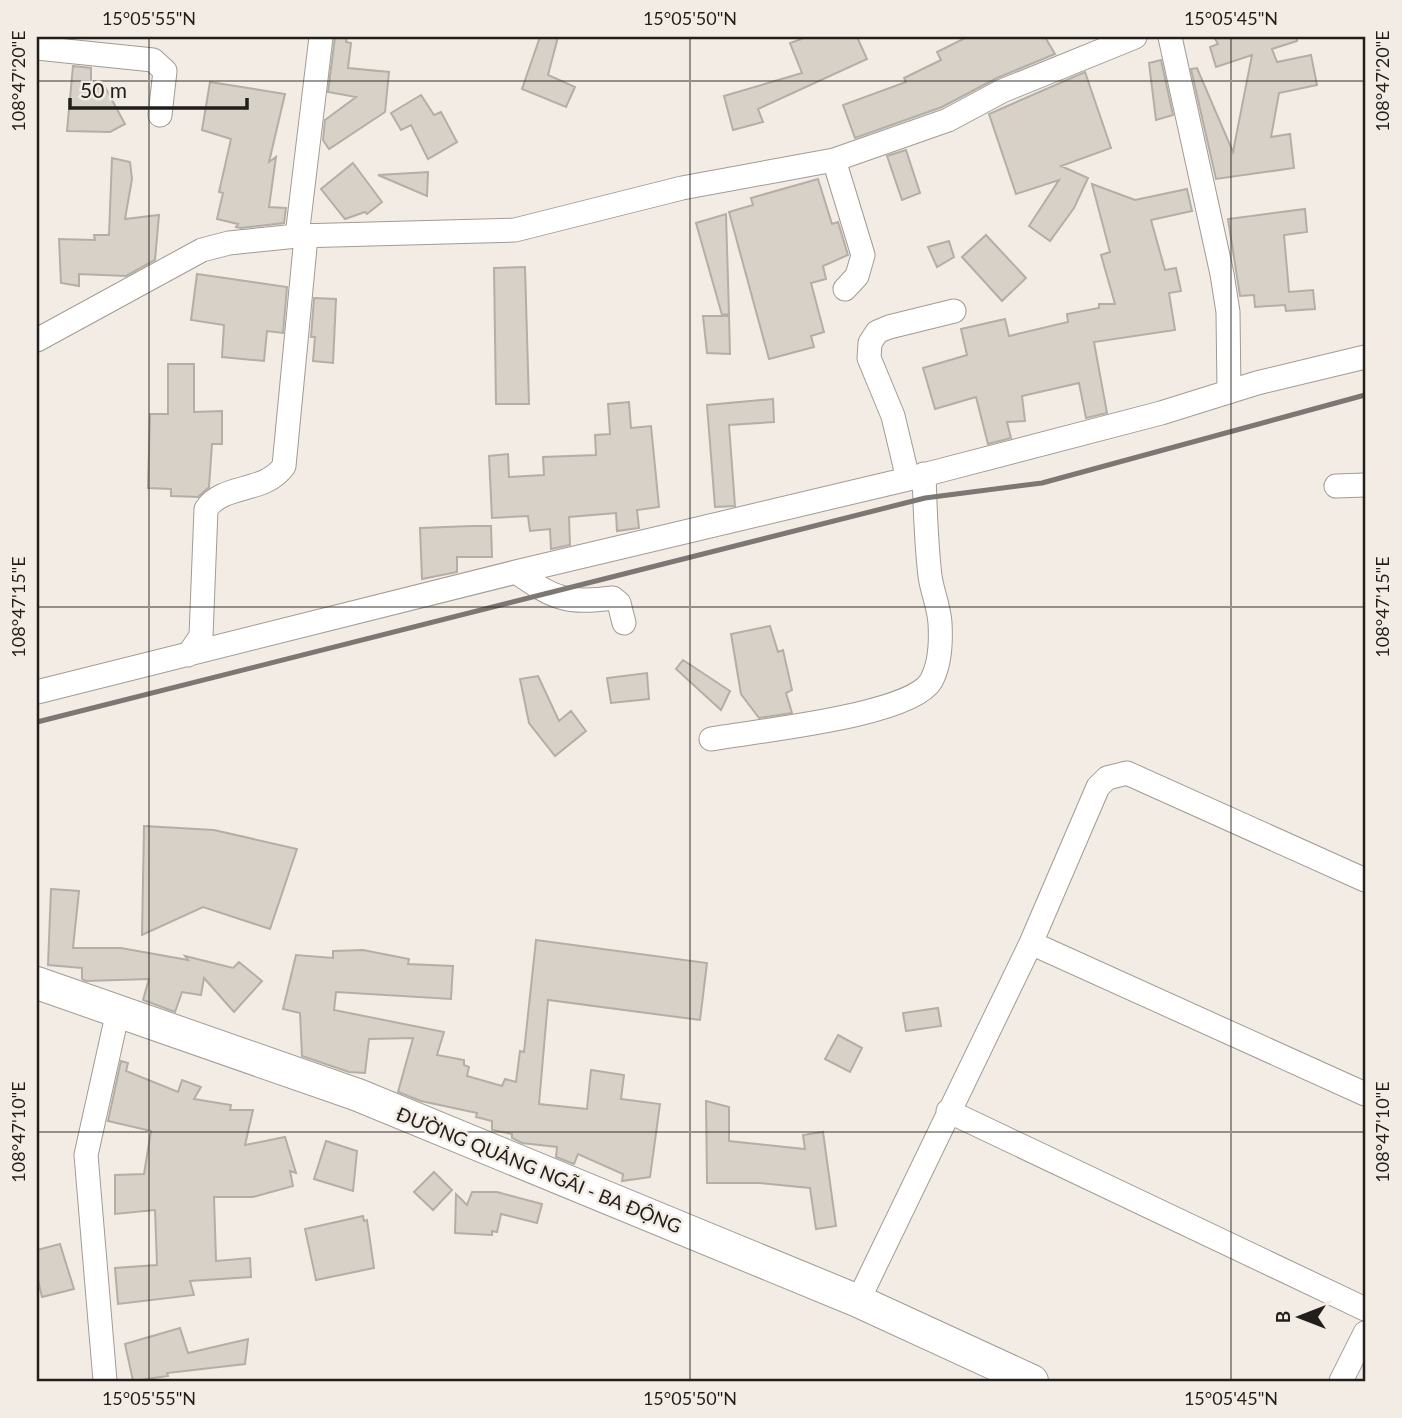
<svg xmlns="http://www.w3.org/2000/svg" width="1402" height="1418" font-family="Lato,sans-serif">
<rect width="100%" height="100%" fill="#f3ece4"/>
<path fill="#d7d1c8" stroke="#b4aea6" stroke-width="2" d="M335,37H347L346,42L351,43L348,68L389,72L385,112L329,149L323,140L325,120L356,97L328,92Z
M540,37H558L548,75L575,87L566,107L522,89Z
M807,37H857L867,59L758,109L763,122L733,130L724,96L802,73L790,43Z
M967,37H1045L1055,54L997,78L942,107L855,138L843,105L906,82L904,78L941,60L937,52Z
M1214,37H1297V41L1272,49L1277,62L1311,55L1317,85L1279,93L1271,137L1290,134L1294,168L1216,179L1191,69L1197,68L1233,152L1252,55L1216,67L1210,47L1218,44Z
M1161,60L1173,115L1156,120L1149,63Z
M73,66L91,68V92L104,85L125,124L110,132L67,131Z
M1085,72L1111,148L1061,166L1088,178L1074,208L1050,241L1029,226L1059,180L1016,194L989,114Z
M210,82L285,94L269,162L276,157L269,207L286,208L284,223L241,228L236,227L238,224L217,219L223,193L219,192L231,139L202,130Z
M421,95L434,115L441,112L457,142L428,159L411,125L401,130L391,113Z
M906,150L920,193L902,200L887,156Z
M112,158L130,162L132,179L125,219L159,215L155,260L126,276L79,274V286L61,283L59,239L95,240L94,235H109Z
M353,163L382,202L367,214L365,212L345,219L321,189Z
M428,172L427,196L378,175Z
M818,179L832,224L838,222L848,255L823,266L826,279L811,283L824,332L811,336L814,347L769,359L729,212L753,205L751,198Z
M1092,184L1135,200L1187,189L1192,211L1151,220L1165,270L1176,268L1181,291L1169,293L1175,330L1094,342L1107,413L1086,418L1079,383L1022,396L1025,421L1007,422L1011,438L988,444L976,397L935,409L923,368L967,355L961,329L1005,319L1009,336L1068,322L1067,314L1099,308V304H1115L1101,255L1110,252Z
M1305,209L1307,232L1284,235L1289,292L1313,290L1315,309L1286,311L1285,305L1255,307L1254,295L1240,296L1228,219Z
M726,214L729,314L722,315L696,223Z
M986,235L1026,278L1002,301L962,257Z
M949,241L954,257L937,267L928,247Z
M525,267L529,404H496L494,268Z
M197,274L287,287L283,333L267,331L264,361L222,357L224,325L191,320Z
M314,298L336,299L333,363L313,361L315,337H311Z
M703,316H729L730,354L707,353Z
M168,364H194V412L222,411V444H212L209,487L198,497L171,496V489L148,488L150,414H168Z
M773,399L774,422L729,425L735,506L715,507L707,405Z
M629,402L631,428L651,426L659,507L637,510L639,528L617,531L616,513L569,517L570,545L551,549L550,529L530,531L528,516L492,518L489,456L508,454L509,477L544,475L543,457L596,455L595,435L610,434L608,404Z
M472,526H491L492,557H457V572L422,579L420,528Z
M770,626L778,652L783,650L792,690L786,693L792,713L759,718L741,694L731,634Z
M683,660L730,691L721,710L676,669Z
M647,673L649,699L611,703L607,678Z
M538,676L559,721L571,711L586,731L555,756L529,723L520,679Z
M144,826L214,830L297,849L270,929L203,907L142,935Z
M51,889L79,891L73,948H121L188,960L185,956L233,968L239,962L262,981L234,1012L204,978L201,995L182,992L175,1012L143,1000L149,979L86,981L82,979V968L48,965Z
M536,940L707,963L700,1020L548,1000L539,1104L587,1109L591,1070L624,1075L621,1099L660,1104L650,1177L622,1181L623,1174L578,1154L574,1164L556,1157L557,1147L522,1143L512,1138V1134L492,1130V1121L476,1117L477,1113L421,1101L398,1092L413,1038L369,1039L365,1073L349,1072L302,1056L300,1013L283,1009L296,955L333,958V951L363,950L409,959L408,964L453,966L451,999L336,992L334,1010L444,1032L437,1055L464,1060V1065L469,1067L467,1076L502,1086L505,1079L516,1082L520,1051L524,1052Z
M938,1008L941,1026L906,1031L903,1013Z
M838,1035L862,1048L850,1072L825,1059Z
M121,1061L128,1063L126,1071L178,1092L182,1080L201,1087L194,1099L231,1105L230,1110H253L245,1145L285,1137L296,1173L290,1171L293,1186L253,1197H214L216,1261L250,1258L251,1277L190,1281L194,1295L118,1304L115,1268L157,1265L155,1210L115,1214V1175L144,1174L151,1131L108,1121Z
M706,1101L729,1107V1141L805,1149L803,1135L823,1132L836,1226L816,1229L810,1188L760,1183H707Z
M326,1141L357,1151L353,1191L314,1179Z
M434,1172L452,1190L433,1210L414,1192Z
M472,1192H497L542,1204L537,1223L501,1214L497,1232L492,1231V1235L455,1233L456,1194L467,1205Z
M363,1216L364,1221L367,1220L374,1268L316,1280L305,1229Z
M60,1244L74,1289L42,1297L37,1276V1250Z
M180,1328L188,1353L248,1339L245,1364L167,1373L168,1376L133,1381L125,1344Z"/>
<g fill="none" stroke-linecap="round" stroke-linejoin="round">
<g stroke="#a19b93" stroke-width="25">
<path id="minor" d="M1170,37L1222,274L1228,312L1229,392
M37,48L153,60L165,71L160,115
M834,160L863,255L857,276L845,289
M297,236L321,37
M37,340L202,250L229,243L297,236L515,230L682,188L834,160L948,120L1002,91L1135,37
M908,479L893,416L869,358L870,343L877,332L889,327L954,311
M1336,486L1365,485
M516,572C555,599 566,604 613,598L619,603L624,623
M188,655L201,636L206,509C224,483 264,494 284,466L306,237
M37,692L516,572L908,479L1161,413L1257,383L1365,357
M711,739C754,731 911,716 931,681C940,665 941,640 940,623C939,607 932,591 930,576C926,542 925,507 924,474
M1031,943L1365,1094
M948,1111L1365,1309
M858,1301L1031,943L1098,787L1107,778L1127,773L1365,880
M105,1381L86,1155L118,1011
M1341,1381L1365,1333"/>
</g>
<g stroke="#a19b93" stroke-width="34">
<path id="secondary" d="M37,983L358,1095L858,1301L1032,1381"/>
</g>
<use href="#minor" stroke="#fff" stroke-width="23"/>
<use href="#secondary" stroke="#fff" stroke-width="32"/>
<path stroke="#7c7772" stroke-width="5" d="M37,722L925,498L1042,483L1365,395"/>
</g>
<path fill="none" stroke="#211e1b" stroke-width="2" stroke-opacity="0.45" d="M149,37V1381M690,37V1381M1231,37V1381M37,81H1365M37,607H1365M37,1132H1365"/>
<g text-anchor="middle" stroke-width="5" stroke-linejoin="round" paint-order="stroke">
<g font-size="19" fill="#211e1b" stroke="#f3ece4">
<text transform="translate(539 1170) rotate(22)" y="7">ĐƯỜNG QUẢNG NGÃI - BA ĐỘNG</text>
</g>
</g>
<rect width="1402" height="1418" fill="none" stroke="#f3ece4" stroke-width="77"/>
<g transform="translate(1300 1317) rotate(270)" stroke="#f3ece4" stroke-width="5" paint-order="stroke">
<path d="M0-5L12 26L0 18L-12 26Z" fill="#211e1b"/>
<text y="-10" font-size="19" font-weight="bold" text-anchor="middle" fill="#211e1b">B</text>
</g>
<path d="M70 98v10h177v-10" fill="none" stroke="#211e1b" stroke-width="3.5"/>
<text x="80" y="98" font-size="21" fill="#211e1b" stroke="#f3ece4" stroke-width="5" paint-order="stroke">50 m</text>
<rect x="38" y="38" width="1326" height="1342" fill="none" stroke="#211e1b" stroke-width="2.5"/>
<g font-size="18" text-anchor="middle" fill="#211e1b">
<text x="149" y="25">15°05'55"N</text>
<text x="690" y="25">15°05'50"N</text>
<text x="1231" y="25">15°05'45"N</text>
<text transform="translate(1383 81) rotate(-90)" y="6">108°47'20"E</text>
<text transform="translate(19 81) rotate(-90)" y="6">108°47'20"E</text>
<text transform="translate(1383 607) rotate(-90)" y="6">108°47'15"E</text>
<text transform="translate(19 607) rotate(-90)" y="6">108°47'15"E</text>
<text transform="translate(1383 1132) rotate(-90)" y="6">108°47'10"E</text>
<text transform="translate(19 1132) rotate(-90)" y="6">108°47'10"E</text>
<text x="149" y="1405">15°05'55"N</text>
<text x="690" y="1405">15°05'50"N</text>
<text x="1231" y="1405">15°05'45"N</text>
</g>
</svg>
